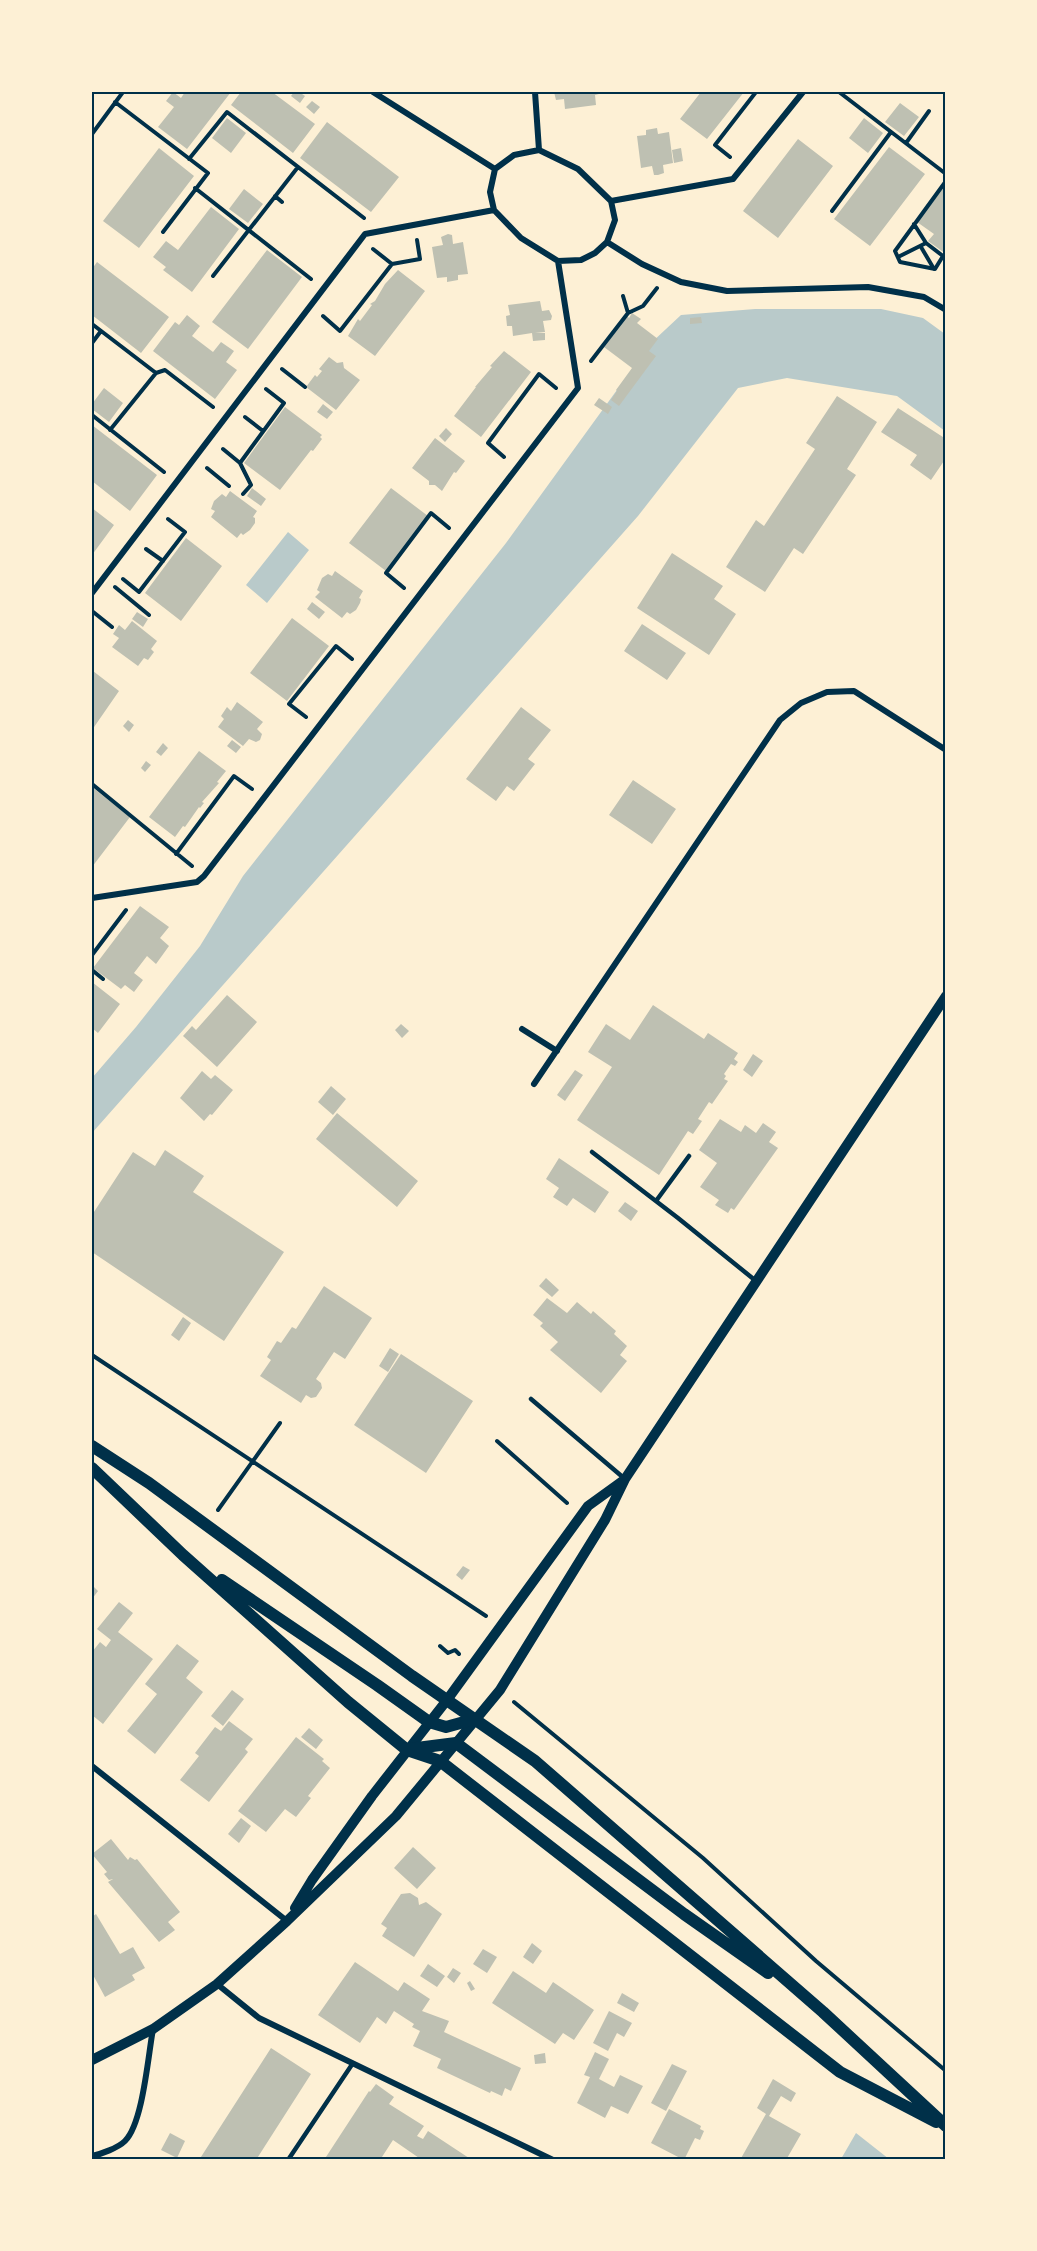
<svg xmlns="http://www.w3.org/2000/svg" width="1037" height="2251" font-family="Raleway,sans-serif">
<rect width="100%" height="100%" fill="#fdf0d5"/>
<path fill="#b9caca" d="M755,309H881L923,318L945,334V431L897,396L787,378L738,388L638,516L92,1133V1078L136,1027L200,946L243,876L506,543L651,343L681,315Z
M288,532L309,550L267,603L246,585Z
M856,2133L889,2159H841Z"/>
<path fill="#bec0b2" d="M173,92L181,98L185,92H231L187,149L158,127L174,107L166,101Z
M241,92H272L315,124L293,153L231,105Z
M294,92H299L305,96L300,103L291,96Z
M554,92H599V94L595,95L596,105L565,109L564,99L556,100Z
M701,92H744L707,139L680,119Z
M312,101L320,107L314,114L306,107Z
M900,103L919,117L904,136L885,122Z
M227,118L246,133L231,153L212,138Z
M864,118L883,133L868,153L849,138Z
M327,122L399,177L371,212L300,158Z
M657,128L658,134L669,132L673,163L663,165L664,173L658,175H654L652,166L641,168L637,136L646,135V130Z
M798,139L833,166L778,238L743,211Z
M889,147L925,174L870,246L834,219Z
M159,148L194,176L139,248L103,221Z
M681,148L683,161L674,163L672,150Z
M946,185V254L928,241L934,234L917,222Z
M244,189L263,204L248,223L229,209Z
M211,207L239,229L192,292L163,270L166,267L153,257L166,241L178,250Z
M448,234L452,235L453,244L463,242L468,274L458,275V280L447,282V277L437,278L432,247L443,245L441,237Z
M267,250L302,277L248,349L212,322Z
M97,262L169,317L141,353L92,315V269Z
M398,270L425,291L375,356L348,336L358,319L360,321L372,305L370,304L375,301L385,284Z
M540,301L542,311L549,310L552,316L551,320L543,321L545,332L535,333H545V340L533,341L532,333L513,336L512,326H507L506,316L510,315L508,305Z
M632,313L641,319L637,323L658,339L649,351L656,356L619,406L611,400L617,391L616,390L632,368L604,347L627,316L629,318Z
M187,315L200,326L192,336L213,352L221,342L234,351L226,362L237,370L215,399L153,351L175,322L179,325Z
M701,317L702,323L690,324V318Z
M504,351L531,372L481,437L454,416L476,387H475L492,367L490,366Z
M329,357L337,363L343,362L344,368L360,380L336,410L306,387L315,375L317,377L322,371L319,369Z
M104,388L123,403L109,422L92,409V404Z
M837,396L877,422L847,469L856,475L803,554L794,548L765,592L726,567L756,520L764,526L815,449L806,443Z
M599,398L612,407L608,414L594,405Z
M323,404L333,412L327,419L317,412Z
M285,407L322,435L320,437L322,439L313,451L311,450L280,490L244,463Z
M898,408L946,439V458L931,480L910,465L917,455L881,432Z
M92,425L157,475L130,511L92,481Z
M446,428L452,434L445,442L439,436Z
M435,438L465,461L456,473L454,472L442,491L435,485H429V481L412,468Z
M252,488L266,499L261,506L247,496Z
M391,488L428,516L386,571L349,543Z
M230,491L257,511L253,517L255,518V523L250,530L243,535L241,533L237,538L211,517L215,511L211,509L214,501L222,494L226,497Z
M92,508L114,525L92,555Z
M186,538L222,566L181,621L145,593Z
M672,553L723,586L714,599L736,614L709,655L637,608Z
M335,571L363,591L359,598L361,599L360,603L356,610L350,614L347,612L342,618L315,597L320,592L317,590L322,578L328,574L332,576Z
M312,602L325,612L319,619L307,609Z
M137,612L148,619L143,627L132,619Z
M292,618L329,646L287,701L250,673Z
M132,621L157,641L151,649L154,652L148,660L144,658L138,666L112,647L119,638L113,634L119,625L125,630Z
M642,624L686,653L667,680L624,651Z
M93,671L119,691L92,730V673Z
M237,702L263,722L257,729L262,734L260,740L256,742L249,739L243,746L218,727L224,719L221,716L227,707L231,711Z
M521,707L551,730L528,759L535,764L514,791L507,786L496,801L466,779Z
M128,720L134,725L129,732L123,726Z
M232,740L241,747L236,753L227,746Z
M163,743L168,748L161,756L156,752Z
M199,751L226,771L217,782L219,783L202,802L204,803L200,808L199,807L185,827L183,826L175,837L149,817Z
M146,761L151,765L145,772L141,768Z
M633,780L676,809L652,844L609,815Z
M92,787L130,817L92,867Z
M140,906L169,927L160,938L169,946L156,964L147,956L134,973L143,980L134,992L125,985L121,989L93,968Z
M92,982L120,1004L98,1033L92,1028Z
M227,995L257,1022L217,1067L183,1036L192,1026L196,1030Z
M653,1005L704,1039L708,1033L738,1053L734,1059L738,1062L735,1066L731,1064L724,1074L726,1076L724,1079L728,1081L712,1104L709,1102L698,1119L702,1121L693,1134L688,1131L659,1175L577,1120L612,1067L588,1052L606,1024L630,1040Z
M401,1024L409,1031L402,1038L395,1030Z
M753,1054L763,1061L752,1077L743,1070Z
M575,1070L583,1075L565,1101L557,1095Z
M202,1071L211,1079L215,1075L233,1090L212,1115L210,1114L204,1121L180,1098Z
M331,1086L346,1099L333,1115L318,1102Z
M337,1113L418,1181L397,1207L316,1139Z
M720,1119L741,1132L745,1125L756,1133L763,1123L776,1132L769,1142L778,1148L734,1210L731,1208L728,1213L715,1205L719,1200L700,1187L717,1163L699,1150Z
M165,1150L204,1176L193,1192L284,1252L224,1341L92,1252V1215L133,1152L155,1166Z
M559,1158L609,1192L595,1213L573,1198L567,1206L553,1197L559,1188L546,1179Z
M625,1202L638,1211L631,1221L618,1211Z
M546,1278L559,1290L552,1297L539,1286Z
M324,1286L372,1318L345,1359L334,1352L316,1379L321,1383L322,1388L316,1397L311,1398L306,1395L301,1403L260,1376L271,1360L267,1357L277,1341L281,1343L292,1327L296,1329Z
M547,1298L567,1313L577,1302L591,1314L593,1311L616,1331L614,1334L627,1346L620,1355L627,1361L601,1393L550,1350L558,1342L540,1326L543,1323L533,1315Z
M183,1317L191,1323L179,1341L171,1335Z
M390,1348L399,1354L388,1372L379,1366Z
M401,1354L473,1401L426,1473L354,1425Z
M463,1566L470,1570L462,1580L456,1575Z
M92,1585L98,1591L92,1599Z
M119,1602L133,1613L118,1632L153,1659L103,1724L92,1715V1652L100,1642L106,1647L111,1640L97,1629Z
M177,1644L199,1661L186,1678L203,1692L155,1754L127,1731L157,1694L145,1684Z
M232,1690L244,1699L223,1726L211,1716Z
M229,1721L253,1739L245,1749L248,1752L209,1802L180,1780L199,1756L195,1753L215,1727L221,1731Z
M309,1728L323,1740L316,1749L301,1737Z
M296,1737L324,1759L322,1761L330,1768L308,1796L311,1798L296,1817L285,1809L266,1832L238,1811Z
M241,1818L251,1826L239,1843L228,1834Z
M111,1839L128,1860L130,1857L135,1860L137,1859L180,1912L168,1922L175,1930L159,1942L108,1882L113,1879L109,1880L104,1874L107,1872L92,1854Z
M413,1847L436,1868L417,1889L394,1868Z
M410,1893L418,1898L419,1905L426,1902L442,1914L414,1957L382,1936L387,1928L381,1924L401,1894Z
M96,1914L120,1954L133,1947L145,1968L132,1975L135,1980L105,1997L92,1973V1917Z
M532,1943L542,1951L533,1964L523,1957Z
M483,1949L497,1957L487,1973L473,1964Z
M355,1962L398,1991L404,1982L430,1999L422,2011L449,2021L444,2032L521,2068L511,2091L505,2088L502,2096L491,2091L490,2093L437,2068L441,2059L413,2046L420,2031L412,2027L414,2024L394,2011L386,2024L377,2017L360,2043L318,2015Z
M428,1964L445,1976L437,1987L420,1976Z
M453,1968L461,1973L454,1983L447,1977Z
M513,1971L546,1993L553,1982L594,2010L574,2040L563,2033L555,2044L492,2003Z
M470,1981L475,1989L471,1991L467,1983Z
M622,1993L639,2003L634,2012L617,2003Z
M609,2011L632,2023L624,2037L617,2033L608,2051L593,2043Z
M271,2048L311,2074L256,2160H199Z
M595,2052L609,2059L599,2079L614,2087L620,2075L643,2086L628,2114L611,2106L605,2118L577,2103L590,2077L584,2075Z
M545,2053L546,2063L535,2064L534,2055Z
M672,2064L687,2071L666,2111L651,2103Z
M773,2079L796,2093L791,2102L781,2096L769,2116L801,2134L786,2160H740L766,2114L757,2108Z
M376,2084L394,2097L389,2104L424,2126L417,2136L423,2139L428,2131L472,2160H422L393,2140L380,2160H324L369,2091L370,2092Z
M669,2109L701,2126L700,2129L704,2131L700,2140L695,2138L684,2160L651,2143Z
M170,2133L185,2141L177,2158L161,2150Z"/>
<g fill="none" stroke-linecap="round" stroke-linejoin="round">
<path stroke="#003049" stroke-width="4" d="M839,92L946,174
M115,102L208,173L163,232
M92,134L123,92
M906,143L929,111
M730,157L715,145L756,92
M189,159L227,112L364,218
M195,188L311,279
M275,196L282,202
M832,211L891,132
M914,224L926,243
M921,247L934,269
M898,257L926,243L943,256L935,269L900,262L895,251L946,181
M392,264L420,259L417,240
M213,276L298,167
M623,296L628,313
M323,316L340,331L392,264L373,249
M92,324L156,373L165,370L213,407
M92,343L101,331
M591,361L628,313L643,306L657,288
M282,369L305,387
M92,415L164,472
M245,417L263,431
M110,430L156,373
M223,449L240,463L284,403L266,389
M504,457L488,443L539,374L556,388
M240,463L251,485L243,494
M207,468L229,486
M146,549L163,561
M123,579L139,592L185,532L168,519
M115,587L149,615
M404,588L386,573L431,513L449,528
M92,611L112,627
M306,717L289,704L336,646L352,659
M92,784L192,866
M176,854L234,776L252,789
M92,955L126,910
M92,970L103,979
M92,1355L486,1616
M497,1441L567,1503
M218,1510L280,1423
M440,1646L448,1653L455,1650L459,1654
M514,1702L703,1858L816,1961L946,2071"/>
<path stroke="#003049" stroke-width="4.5" d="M592,1152L678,1218L756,1281
M656,1201L689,1156
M531,1399L625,1479
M288,2160L353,2063"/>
<path stroke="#003049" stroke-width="6" d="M373,92L495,169
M535,92L539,150
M539,150L578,169L611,201L615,220L607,242L595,253L581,260L558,261L521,238L494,210L490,192L495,169L514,155Z
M611,201L733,179L803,92
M607,242L642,264L681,282L727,291L868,287L924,297L946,310
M92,593L365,234L494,210
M92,898L197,882L204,876L578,388L558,261
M522,1029L557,1051
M534,1084L780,720L801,703L827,692L854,691L946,750
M92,1766L287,1921
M217,1984L259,2018L553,2160
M92,2156C101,2154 118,2148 125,2141C143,2123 148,2056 153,2029"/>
<path stroke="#003049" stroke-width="10" d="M295,1908L312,1880L372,1796L447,1700L588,1506L624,1480
M92,2060L153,2029L217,1984L287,1921L396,1816L500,1690L605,1520L625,1479L946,996"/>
<path stroke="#003049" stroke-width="12" d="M92,1446L149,1483L412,1676L535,1761L823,2012L946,2126
M92,1468L183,1555L348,1702L407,1750L440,1761L840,2072L936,2122
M222,1580L377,1685L429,1722L446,1727L475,1719
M409,1749L456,1743L684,1914L768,1973"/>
</g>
<rect width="1037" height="2251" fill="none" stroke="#fdf0d5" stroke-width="186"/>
<rect x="93" y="93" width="851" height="2065" fill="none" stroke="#003049" stroke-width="2"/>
</svg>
